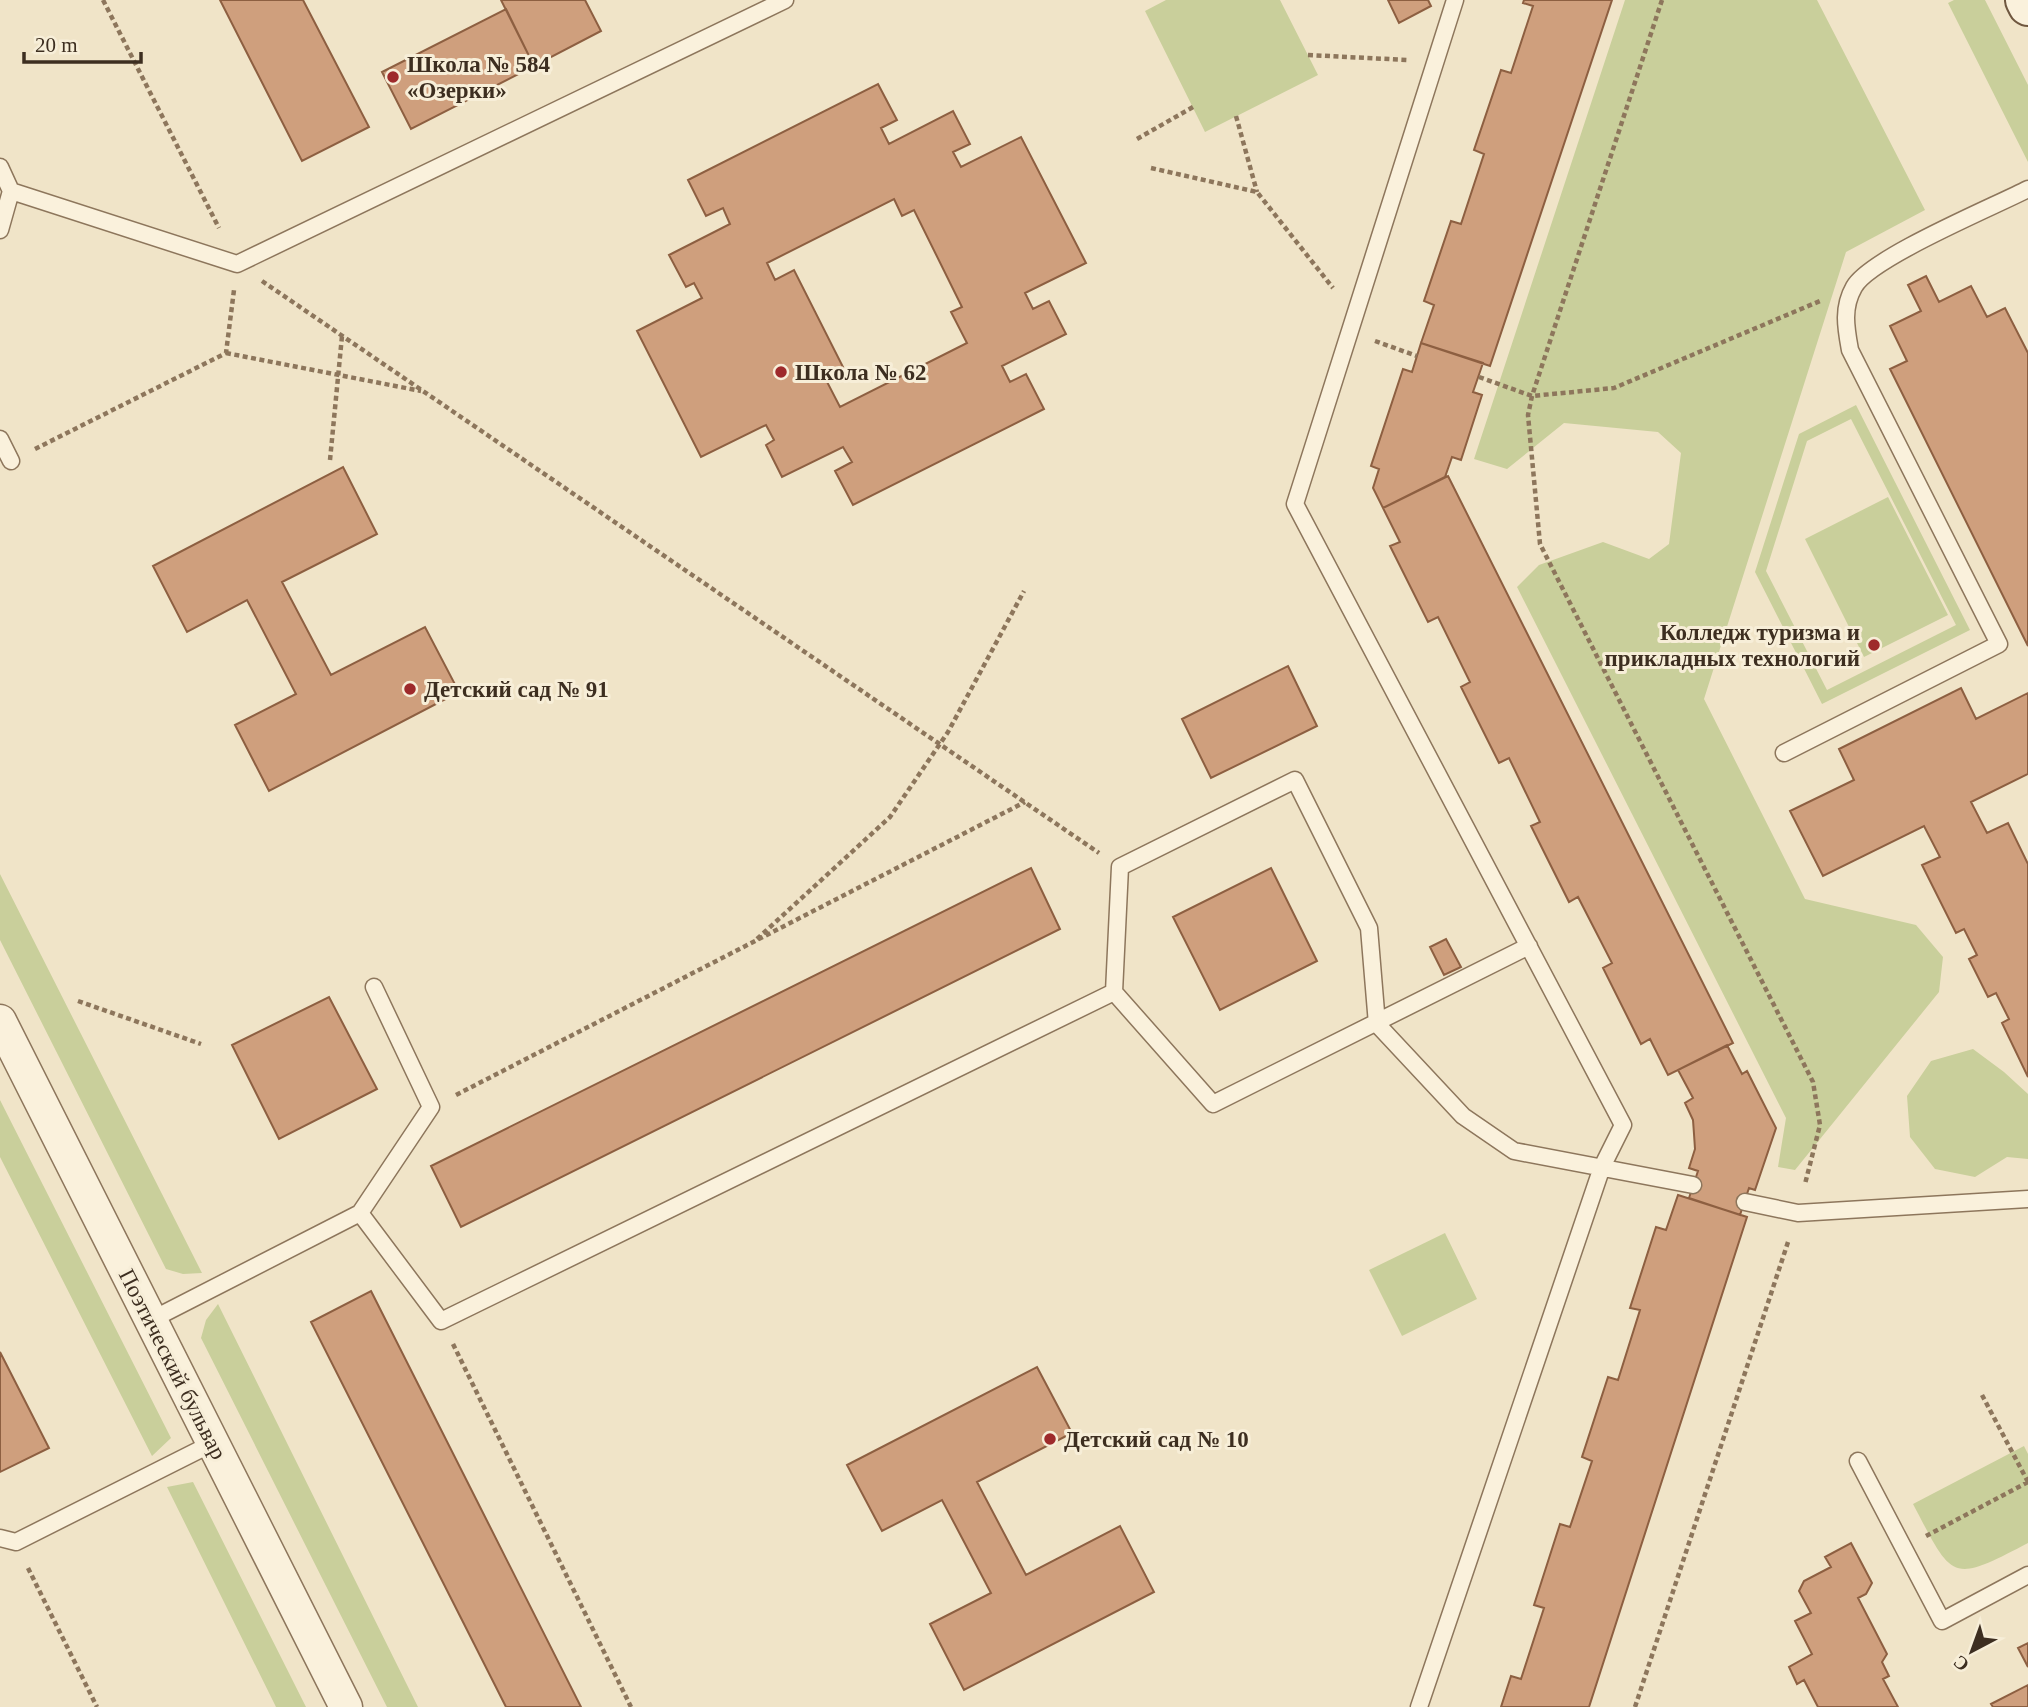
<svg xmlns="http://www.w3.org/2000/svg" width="2028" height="1707" font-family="Georgia,serif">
<rect width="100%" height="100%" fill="#f0e4c8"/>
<path fill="#c9cf9b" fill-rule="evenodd" d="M1166,0H1280L1318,75L1205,132L1145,11Z
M1625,0H1817L1925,210L1846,252L1704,699L1805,899L1916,925L1943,957L1939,992L1795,1170L1778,1167L1786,1118L1517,587L1539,565L1603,542L1649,559L1669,544L1681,453L1658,432L1564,423L1507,469L1474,459Z
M1954,0H1985L2028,85V162L1948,3Z
M1856,405L1970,630L1822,704L1755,572L1799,434ZM1851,419L1956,625L1827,690L1766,571L1807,441Z
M1888,497L1948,615L1864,657L1805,539Z
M0,874L202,1273L183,1274L166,1269L0,940Z
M1973,1049L2004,1072L2028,1094V1159L2007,1157L1975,1177L1935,1169L1910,1137L1907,1096L1931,1061Z
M0,1100L171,1438L152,1456L0,1157Z
M1445,1233L1477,1299L1402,1336L1369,1270Z
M218,1304L418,1707H387L201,1338L206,1320Z
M2024,1446L2028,1454V1543C1950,1584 1953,1580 1913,1504Z
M193,1482L306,1707H276L167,1487Z"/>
<path fill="#cf9f7d" stroke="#8d5f41" stroke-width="2" fill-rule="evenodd" d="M220,0H303L369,127L302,161Z
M501,0H585L601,31L534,66Z
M1388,0H1428L1431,6L1399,23Z
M1524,0H1612L1490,366L1421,343L1434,305L1424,301L1451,221L1461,224L1484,154L1474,150L1501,70L1511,73L1533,6L1523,3Z
M506,9L534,66L411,129L382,72Z
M878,84L897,120L881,128L889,144L953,111L970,144L953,152L961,167L1021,137L1086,263L1025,293L1033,309L1049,301L1066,334L1002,366L1010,382L1026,374L1044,409L853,505L835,471L852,462L843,447L782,477L766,445L774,440L766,425L701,457L637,331L702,298L694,283L686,287L669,255L730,224L723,208L706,216L688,180ZM894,199L902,216L914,210L962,307L951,312L967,343L840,407L824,376L843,367L794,270L775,280L767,263Z
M1926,276L1939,302L1971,286L1987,317L2005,308L2028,353V646L1890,369L1907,361L1890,326L1921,311L1908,285Z
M1421,343L1483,363L1473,392L1482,395L1461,460L1452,457L1445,477L1383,508L1373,488L1379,469L1371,466L1403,369L1412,372Z
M343,467L377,534L282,582L331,675L425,627L459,692L269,791L235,725L296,694L247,600L187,632L153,566Z
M1448,476L1733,1043L1668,1075L1650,1039L1641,1044L1603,968L1612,963L1578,897L1569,902L1531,826L1540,822L1509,758L1499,763L1461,687L1470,682L1438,617L1428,622L1390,546L1400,542L1383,508Z
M1288,666L1317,726L1211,778L1182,719Z
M1961,688L1976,719L2028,693V774L1971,802L1987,833L2008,823L2028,864V1077L2002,1023L2009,1019L1996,993L1988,997L1969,959L1977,955L1964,929L1956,933L1922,865L1940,857L1924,826L1823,876L1790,811L1854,780L1839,749Z
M1031,868L1060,929L461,1227L431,1166Z
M1271,868L1317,961L1220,1010L1173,917Z
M1446,939L1461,967L1444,975L1430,947Z
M329,997L377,1089L279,1139L232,1045Z
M1727,1045L1742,1074L1747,1071L1776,1128L1755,1190L1749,1188L1740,1215L1689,1198L1698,1171L1689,1168L1695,1149L1694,1134L1693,1120L1685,1103L1693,1098L1678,1070Z
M1678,1195L1747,1217L1589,1707H1501L1511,1676L1521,1679L1544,1608L1534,1605L1560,1524L1570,1527L1592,1461L1582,1457L1608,1377L1618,1380L1640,1310L1630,1308L1656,1227L1666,1230Z
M371,1291L581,1707H506L462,1620L311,1322Z
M0,1352L49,1448L0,1472Z
M1037,1367L1072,1433L977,1482L1026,1575L1120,1526L1154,1592L964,1690L930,1624L991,1593L942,1500L882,1531L847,1465Z
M1851,1543L1872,1583L1866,1594L1858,1598L1887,1654L1882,1662L1889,1676L1883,1679L1898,1707H1818L1804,1680L1797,1684L1789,1667L1812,1654L1795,1621L1811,1613L1799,1591L1804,1581L1831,1567L1825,1557Z
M2028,1643V1667L2018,1648Z
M2028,1685V1707H1993L1991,1704Z"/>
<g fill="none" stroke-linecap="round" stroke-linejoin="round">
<g stroke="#8d765c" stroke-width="19">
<path id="service" d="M0,167L11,191L0,230
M11,191L237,264L785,0
M0,439L11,461
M1784,753L1999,644L1850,350C1846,328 1842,308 1854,287C1870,258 1993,207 2028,189
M1114,992L1120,867L1295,780L1369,928L1377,1024L1463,1116L1514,1151L1693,1185
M1745,1202L1798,1213L2028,1199
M360,1213L431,1107L374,987
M151,1320L360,1213L441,1321L1114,992L1213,1104L1529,946
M1858,1461L1942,1621L2028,1575
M0,1538L16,1542L213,1443
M1419,1707L1602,1167L1623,1125L1295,504L1455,0"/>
</g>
<g stroke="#8d765c" stroke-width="35">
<path id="minor" d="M0,1021L346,1707"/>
</g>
<g stroke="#6f573f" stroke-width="42">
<path id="secondary" d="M2025,0L2028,6"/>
</g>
<path stroke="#8d765c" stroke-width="4.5" stroke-dasharray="5 3.5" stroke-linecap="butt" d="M103,0L219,228
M1662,0L1532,396L1528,415L1540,544L1813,1082L1820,1125L1805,1184
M1308,55L1407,60
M1236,116L1257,192
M1137,139L1193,107
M1151,168L1257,192L1333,288
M262,281L1099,853
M1375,341L1417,356
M226,353L421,391
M1479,377L1532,396L1614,388L1820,301
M35,449L226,353L234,290
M330,460L342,336
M757,939L890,817L948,732L1024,591
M78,1001L201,1044
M456,1095L1025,802
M453,1344L631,1707
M1982,1395L2028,1482
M1926,1536L2028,1482
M28,1568L97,1707
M1635,1707L1789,1239"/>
<use href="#service" stroke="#faf1dc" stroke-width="16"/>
<use href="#minor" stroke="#faf1dc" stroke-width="32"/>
<use href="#secondary" stroke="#faf1dc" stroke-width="38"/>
</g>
<g fill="#9e2a2b" stroke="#f7eed8" stroke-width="2.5">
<circle cx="393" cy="77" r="7"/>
<circle cx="781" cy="372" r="7"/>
<circle cx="1874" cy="645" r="7"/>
<circle cx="410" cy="689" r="7"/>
<circle cx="1050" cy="1439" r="7"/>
</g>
<g text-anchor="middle" stroke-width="6" stroke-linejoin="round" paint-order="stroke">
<g font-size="23" font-weight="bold" fill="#3d2e20" stroke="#f7eed8" text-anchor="start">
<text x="407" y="72">Школа № 584<tspan x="407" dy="26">«Озерки»</tspan></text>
<text x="795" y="380">Школа № 62</text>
<text x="1860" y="640" text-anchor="end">Колледж туризма и<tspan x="1860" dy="26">прикладных технологий</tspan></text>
<text x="424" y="697">Детский сад № 91</text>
<text x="1064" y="1447">Детский сад № 10</text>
</g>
<g font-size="23" fill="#3d2e20" stroke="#f7eed8">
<text transform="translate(173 1364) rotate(63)" y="8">Поэтический бульвар</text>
</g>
</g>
<g transform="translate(1972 1651) rotate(221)" stroke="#f7eed8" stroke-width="5" paint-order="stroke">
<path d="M0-5L12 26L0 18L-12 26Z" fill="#3d2e20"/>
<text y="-10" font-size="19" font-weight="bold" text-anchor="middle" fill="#3d2e20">С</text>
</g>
<path d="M24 52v10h117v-10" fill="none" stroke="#3d2e20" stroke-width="3.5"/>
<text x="35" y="52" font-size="21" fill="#3d2e20" stroke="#f7eed8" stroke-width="5" paint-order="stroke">20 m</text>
</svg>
